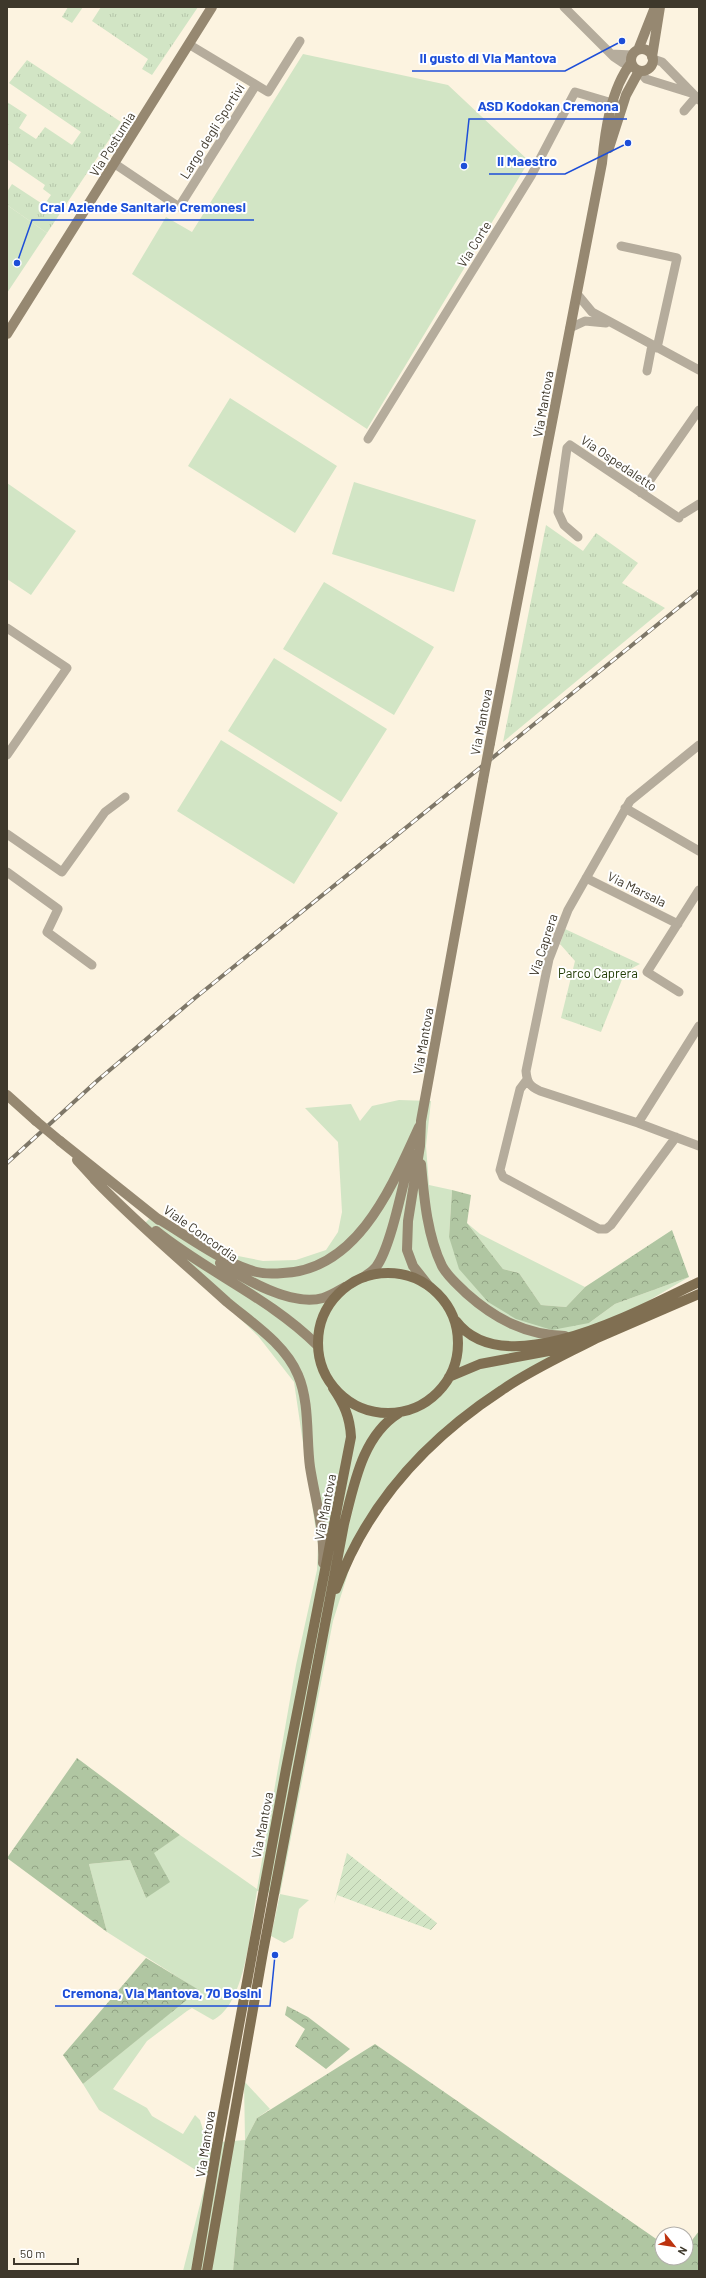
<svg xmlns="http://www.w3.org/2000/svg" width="706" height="2278" font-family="Barlow,sans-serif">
<defs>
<pattern id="forest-crowns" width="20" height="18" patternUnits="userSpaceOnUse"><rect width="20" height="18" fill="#b0c6a2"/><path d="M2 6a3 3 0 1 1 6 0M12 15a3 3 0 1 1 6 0" fill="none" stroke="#91a284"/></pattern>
<pattern id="park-tufts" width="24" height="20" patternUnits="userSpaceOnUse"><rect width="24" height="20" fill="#d2e5c5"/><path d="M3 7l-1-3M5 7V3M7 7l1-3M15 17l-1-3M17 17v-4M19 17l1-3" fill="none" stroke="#b5c5a9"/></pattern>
<pattern id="garden-furrows" width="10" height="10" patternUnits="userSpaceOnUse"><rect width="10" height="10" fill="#d2e5c5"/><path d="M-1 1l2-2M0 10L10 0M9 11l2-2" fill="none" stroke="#b5c5a9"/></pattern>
</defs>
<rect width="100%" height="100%" fill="#fcf3e0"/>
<path fill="#d2e5c5" d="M303,54L448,85L529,161L367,429L132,274L166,217L192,232Z
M7,205L47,233L7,293Z
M230,398L337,466L295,533L188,466Z
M354,482L476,520L454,592L332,554Z
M7,483L76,531L31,595L7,579Z
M324,582L434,647L394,715L283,649Z
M274,658L387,729L341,802L228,731Z
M221,740L338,813L294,884L177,811Z
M399,1100L431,1101L426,1146L429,1185L452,1190L449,1237L488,1302L589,1323L615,1304L689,1277L479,1400L375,1506L350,1567L333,1621L280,1894L309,1900L299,1909L293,1938L284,1943L271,1936L280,1894L257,1891C251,1925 246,2005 213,2020L192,2008L187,2011L147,2041L113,2089L147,2108L152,2116L183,2134L195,2115L200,2120L207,2143L245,2140L244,2081L270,2109L257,2118L245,2141L233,2271H183L207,2177L99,2110L83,2084L198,1990L107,1932L89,1864L130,1860L146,1898L153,1853L180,1835L257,1889L296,1665L317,1570L318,1545L294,1382L258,1336L143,1225L149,1219L203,1239L233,1255L263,1261L296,1260L326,1250L338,1232L342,1212L338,1142L305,1108L351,1104L360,1121L372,1106Z
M467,1223L480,1234L585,1287L566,1307L541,1305L519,1273L503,1269Z"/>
<path fill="url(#forest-crowns)" d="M452,1190L471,1195L467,1223L503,1269L519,1273L541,1305L566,1307L585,1287L672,1230L689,1277L615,1304L589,1323L552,1330L516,1319L488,1302L459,1269L449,1237Z
M77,1758L180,1835L154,1853L170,1882L146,1898L130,1860L89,1864L107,1932L7,1858Z
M146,1958L199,1990L83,2084L63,2055Z
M287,2006L308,2017L350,2049L326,2069L295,2046L305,2029L285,2015Z
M375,2044L662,2243V2258H686V2248L699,2231V2271H233L245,2141L257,2118Z"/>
<path fill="url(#park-tufts)" d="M68,7H83L72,23L62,17Z
M101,7H198L152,75L142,69L148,59L92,21Z
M27,60L121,122L47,233L7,205V192L12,184L44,205L51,195L43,189L45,185L7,159V102L27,115L19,128L36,139L45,127L72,145L81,132L9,83Z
M546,525L583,551L596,533L638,563L622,583L665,608L503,742Z
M565,929L640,964L625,972L601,1032L561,1018L575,961L560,944Z"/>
<path fill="url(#garden-furrows)" d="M347,1853L437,1923L431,1930L337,1895L334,1904Z"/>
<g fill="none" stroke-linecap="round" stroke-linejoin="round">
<path stroke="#b5ac9c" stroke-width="9" d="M564,7L614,57L623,63L631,61
M190,45L268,92L300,41
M611,54L632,55
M653,59L662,62L699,100
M640,72L646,79L691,93
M684,111L696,97
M115,164L179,207L256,85
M621,246L677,258L657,348
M577,294L592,312L699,370
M570,328L585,321L606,323
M647,371L652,345
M368,439L531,176L575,92L619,105
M641,493L699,410
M683,514L699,504
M578,537L564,525L558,512L567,448L570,445L679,518
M7,628L67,668L7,755
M699,745L630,801L568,910L549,959L526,1071C527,1082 529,1086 540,1091L638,1123L699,1146
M625,808L699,851
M7,834L62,872L105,812L125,797
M7,872L58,909L47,932L92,965
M586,878L678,924
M679,992L647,972L699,890
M526,1081L520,1089L500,1170L503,1177L599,1229H606L611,1225L676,1137
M638,1123L699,1026"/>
<path stroke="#968871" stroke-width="10" d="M631 60a11 11 0 1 1 22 0a11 11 0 1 1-22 0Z
M638,50L655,7
M652,57L660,7
M609,148L626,95L639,71
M7,334L212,7
M490,743L602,163C605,130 611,89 631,63
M7,1095L36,1121
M60,1141L159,1220
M77,1160L99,1184
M421,1164C424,1197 427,1235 442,1266C447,1276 458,1285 466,1293C495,1319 526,1335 565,1336
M94,1179C136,1223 182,1261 227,1302C252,1323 285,1344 298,1375C310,1403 306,1438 310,1467C315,1499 325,1531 323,1563
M155,1217C186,1235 217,1259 250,1270C260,1274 273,1274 283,1273C358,1270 392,1186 419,1127
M156,1231C207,1272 271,1299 317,1345
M220,1263C246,1280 291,1307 323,1298C330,1296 338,1291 345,1287
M364,1277C368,1274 373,1271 376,1267C391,1248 404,1179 411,1153
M428,1285L413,1266L407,1250L408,1221L420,1146L421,1121L483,780"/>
<path stroke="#806f52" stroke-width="10" d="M318 1343a70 70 0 1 1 140 0a70 70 0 1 1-140 0Z
M456,1321C505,1386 643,1308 699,1282
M449,1377L480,1364L554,1350L595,1339L699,1294
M336,1589C367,1504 427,1439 502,1390C531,1370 564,1355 595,1339
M196,2271L218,2140L286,1769L351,1437C350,1417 344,1404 333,1388
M207,2271L263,1952L344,1524C354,1485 362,1436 399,1413"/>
<g stroke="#7e7768" stroke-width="4">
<path id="rail" d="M7,1163L98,1080L195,998L699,591"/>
</g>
<use href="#rail" stroke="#fff" stroke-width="2.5" stroke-dasharray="8" stroke-linecap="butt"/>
<path stroke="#968871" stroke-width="10" d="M483,780L490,743
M36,1121L60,1141"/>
</g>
<g text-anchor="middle" stroke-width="4" stroke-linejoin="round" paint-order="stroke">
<g font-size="13" fill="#3e382b" stroke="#fff">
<text transform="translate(212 131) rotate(-58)" y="5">Largo degli Sportivi</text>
<text transform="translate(112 144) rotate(-58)" y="5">Via Postumia</text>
<text transform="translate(474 244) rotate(-58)" y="5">Via Corte</text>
<text transform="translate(543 404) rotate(-80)" y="5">Via Mantova</text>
<text transform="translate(619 463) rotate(34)" y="5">Via Ospedaletto</text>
<text transform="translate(481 722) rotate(-79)" y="5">Via Mantova</text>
<text transform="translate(637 889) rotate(26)" y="5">Via Marsala</text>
<text transform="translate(543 945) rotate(-72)" y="5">Via Caprera</text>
<text transform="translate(423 1041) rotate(-80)" y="5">Via Mantova</text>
<text transform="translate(201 1233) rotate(35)" y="5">Viale Concordia</text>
<text transform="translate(325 1507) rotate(-79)" y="5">Via Mantova</text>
<text transform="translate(262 1825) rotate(-79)" y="5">Via Mantova</text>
<text transform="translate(205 2144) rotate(-81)" y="5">Via Mantova</text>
</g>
<g font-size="13" fill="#213c05" stroke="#fff">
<text x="598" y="978">Parco Caprera</text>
</g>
</g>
<path fill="none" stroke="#1d4ed8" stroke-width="1.5" d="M622 41L565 71H412M464 166L469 119H627M628 143L565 174H489M17 263L32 220H254M275 1955L270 2006H55"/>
<g fill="#1d4ed8" stroke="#fff" stroke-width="1.5">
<circle cx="622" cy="41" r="4"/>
<circle cx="464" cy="166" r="4"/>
<circle cx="628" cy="143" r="4"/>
<circle cx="17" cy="263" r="4"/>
<circle cx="275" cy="1955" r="4"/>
</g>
<g font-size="14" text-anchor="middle" font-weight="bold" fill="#1d4ed8" stroke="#fff" stroke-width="4" stroke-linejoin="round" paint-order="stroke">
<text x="488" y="63">Il gusto di Via Mantova</text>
<text x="548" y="111">ASD Kodokan Cremona</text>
<text x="527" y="166">Il Maestro</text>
<text x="143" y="212">Cral Aziende Sanitarie Cremonesi</text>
<text x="162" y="1998">Cremona, Via Mantova, 70 Bosini</text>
</g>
<rect width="706" height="2278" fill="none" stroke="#3e382b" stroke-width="16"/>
<g transform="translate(674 2246) rotate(120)"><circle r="19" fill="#ffffff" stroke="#b2afaa"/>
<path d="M0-3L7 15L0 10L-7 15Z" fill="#bd330f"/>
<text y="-6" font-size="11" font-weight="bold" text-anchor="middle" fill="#3e382b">N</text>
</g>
<path d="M14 2258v6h64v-6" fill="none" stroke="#3e382b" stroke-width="2"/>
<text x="20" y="2258" font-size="12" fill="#3e382b" stroke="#ffffff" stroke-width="3" paint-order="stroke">50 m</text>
</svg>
